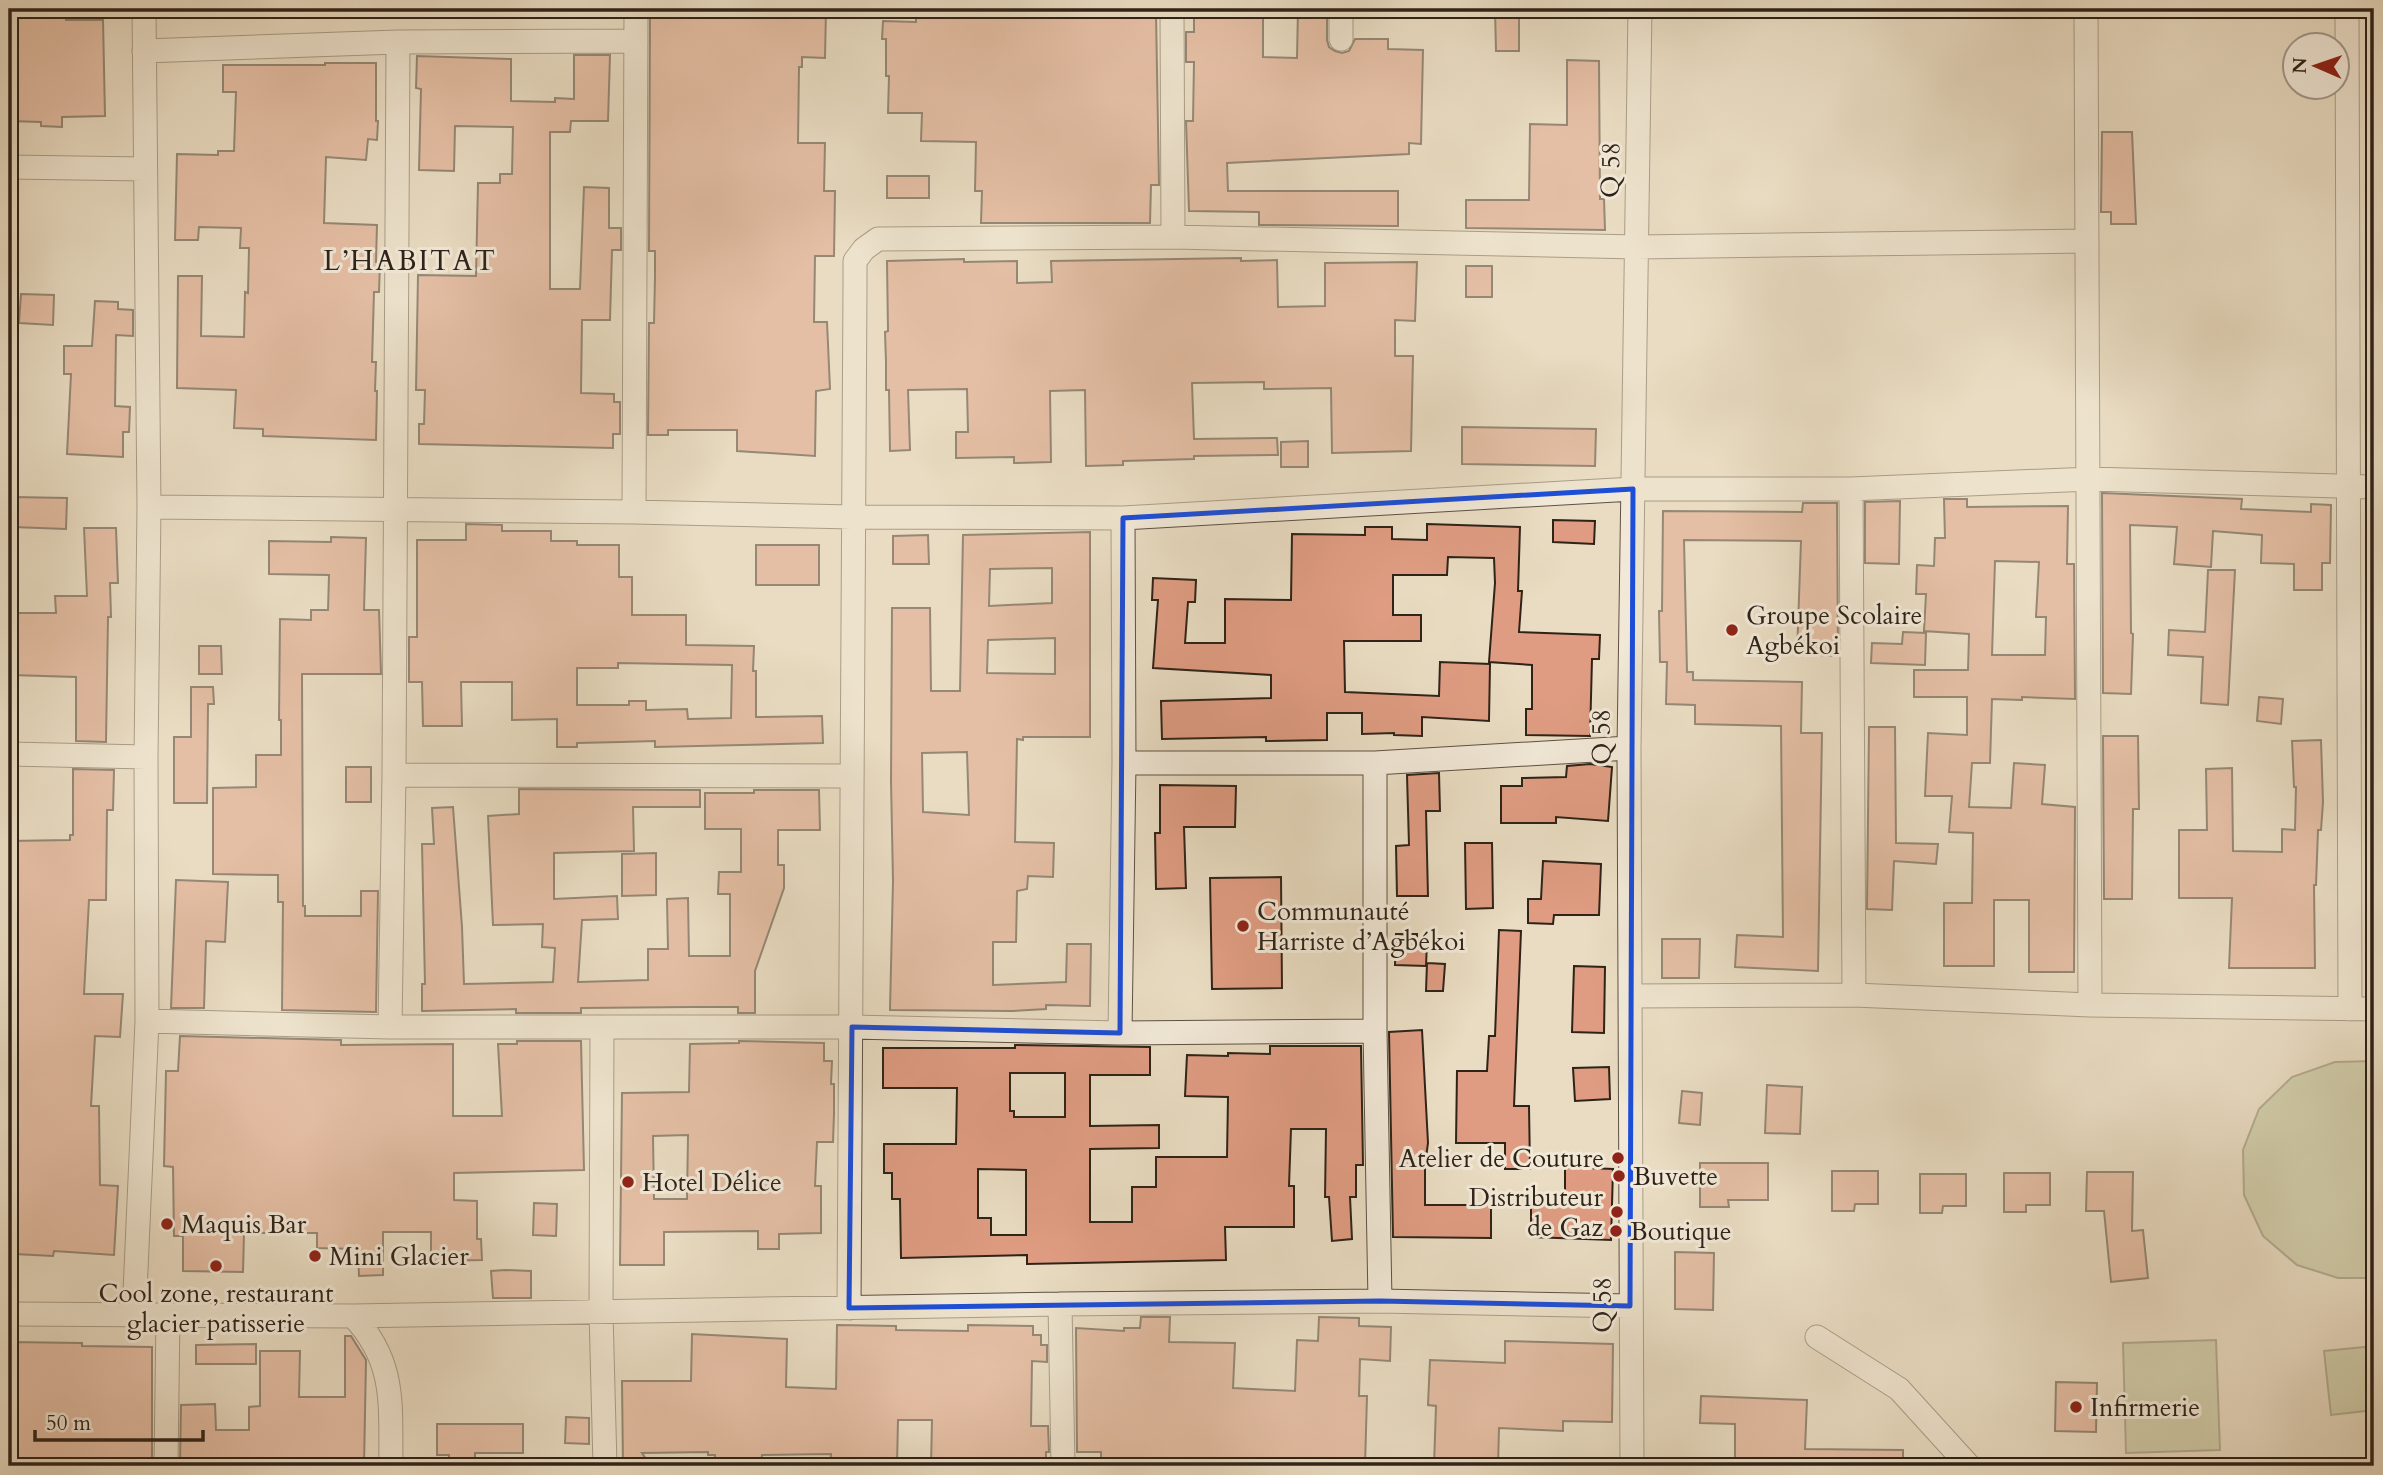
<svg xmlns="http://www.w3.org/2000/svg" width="2383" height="1475" font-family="Cardo,serif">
<rect width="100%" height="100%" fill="#e9dcc2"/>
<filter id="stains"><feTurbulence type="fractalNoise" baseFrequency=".00286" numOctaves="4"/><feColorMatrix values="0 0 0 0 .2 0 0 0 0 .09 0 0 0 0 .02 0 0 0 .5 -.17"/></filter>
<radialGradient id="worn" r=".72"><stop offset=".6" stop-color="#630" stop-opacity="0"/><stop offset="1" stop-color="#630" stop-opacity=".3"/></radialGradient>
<path fill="#b8c092" stroke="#747255" stroke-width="2" d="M2374,1061V1278H2338L2297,1265L2263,1236L2244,1195L2243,1150L2259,1109L2292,1077L2335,1062Z
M2216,1340L2220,1450L2126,1453L2123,1343Z
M2374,1346V1410L2331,1415L2324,1351Z"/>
<path fill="#df9c82" stroke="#2f2318" stroke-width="2" fill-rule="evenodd" d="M9,9H67L66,20H103L105,116L62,117V127L41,126V122L9,121Z
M650,9H730V16H779V9H826L825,58L802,57V67H799L798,143H825L824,191H835L834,256H815L814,322H827L830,389L816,391L815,456L737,451V430H668V435H648L649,323H654L655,277V251H649Z
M984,9H1117V14L1156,13L1159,185H1151L1150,223H981L982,191H975L976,142L921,141L922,113H888L889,76H886V39H882L883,21L916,22V11L984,12Z
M1194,9H1263V57L1297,58L1298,9H1327V40L1329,47L1335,51L1342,53L1349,51L1355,39H1388V49L1423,50L1421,144L1409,143V154L1227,163L1228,191H1398V226L1259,225V212L1189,211L1186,121H1193L1194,62H1186V32H1194Z
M1495,9H1519V51H1496Z
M574,55H610L608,121H571L570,132H550V289H580L584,187L609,188V228H621V250H612L610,320H582L581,393L614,394V402H620V434H613V448L419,444V424H424L425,390H416L418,275L476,276L478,183H500V174H512L513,127L455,126L454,171L419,170L421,89L416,88L417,56L511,59V101L555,102V98L574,99Z
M1567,60L1599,61L1600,199H1604L1605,230L1466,228V200H1529L1530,124L1567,125Z
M325,63H376V121H378L377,140L368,139L366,160L326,157L324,223L377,225L376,262L380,263L379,292H374L372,362H376L375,391H377L376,440L263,436V429L234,428L236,390L177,388L178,276H202L201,336L244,337L245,292L248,293L249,248H240L241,228L199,227L198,240H175L177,154L218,155V151H234L236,92H223V65H325Z
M2102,132H2132L2136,224H2111V212H2101Z
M887,176H929V198H887Z
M1241,258V261L1277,260L1278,307L1325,306V263L1417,262L1415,321L1395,320V356H1413L1411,451L1332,453L1331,388L1264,389V382L1192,383L1194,439L1277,438L1278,455L1194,456V459L1123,461V465L1086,466L1085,390L1050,391L1051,462L1014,463V457L956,458V432H968L967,389L908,390L910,450L890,451L889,390H886V362L885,332L888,331L887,261L964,259V262L1017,261V283L1052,282L1051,261Z
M1466,266H1492V297H1466Z
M21,294L54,295L53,325L19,323Z
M95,301L118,302V309L133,310V336L116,335L115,406L130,407L129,432H123V457L67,454L71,374H64V346H92Z
M1462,427L1596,429L1595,466L1462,464Z
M1308,441V467H1281V442Z
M2102,493L2242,499L2241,509L2311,512V504L2331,505L2330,563H2322V590H2294V564L2261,563L2262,535L2213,531L2211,567L2174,564L2177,527L2130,525L2131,633L2133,634L2131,694L2103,693Z
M13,497L67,498L66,529L13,527Z
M1944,499H1967V507L2068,506L2067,564H2074L2075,699L2022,697V700L1992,699L1990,763H1972L1969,807L2011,808L2014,763L2045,765L2042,804L2075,807L2074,972H2029V900H1994V966H1944V903H1972L1973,833L1949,832L1952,796H1925L1928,733L1967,735V697H1914V670H1968L1969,634L1924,631L1926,594H1916L1917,565L1934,566L1935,538H1945ZM1995,561L2039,562L2036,617H2046L2045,655H1992Z
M1900,501L1899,564L1865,563V502Z
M1803,503H1837L1838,656L1797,654L1801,541L1684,540L1687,672H1693V680L1802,682L1801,733H1822L1818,971L1735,967L1737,935L1783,937L1781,726L1695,724V705L1666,704L1667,662H1660L1659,611H1662L1663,511L1802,512Z
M1553,520L1595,521L1594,544L1553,542Z
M466,524L502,525V531H551V541H577V545H619V577H632V615H686V645L754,646L753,671H756V717L822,716L823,743L655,747V741L621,742L577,743V747H557V719L512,720V682H461L462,726H423L422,682H409V637H417V540H466ZM618,663L732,665L731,718L688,719L687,709L646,710V701H629V705H577V668H618Z
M1427,524L1520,527L1518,591H1522L1519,632L1600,635L1599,659H1592L1590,736L1526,735V709H1532V665L1489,662L1495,583L1494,558L1448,557L1447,575H1393V615H1421V641H1344L1345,692L1439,696L1440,662L1490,664L1489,721L1422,717V736L1394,735V733L1362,734V713H1327V740L1266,741V737L1162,739L1161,701L1271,698V675L1153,668L1158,600H1152L1153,578L1196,580L1195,602H1188L1185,643H1225V599L1291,600L1292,534L1365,535V527H1392V539L1427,540Z
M84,528H116L118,583H110L111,617H108L106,742L76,741V677L11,675L10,613H56L55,596H87Z
M1090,532V737H1023V740L1017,739L1015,842L1054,843L1053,877L1028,876L1027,889L1017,891L1016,942H993V985L1066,982L1067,944H1091L1090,1006L1046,1005V1009L1012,1011L890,1010L893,881L891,781L892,608H930L931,691H960L963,535ZM1052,568V603L989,606L990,569ZM1055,638V674L987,673L988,640ZM967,752L969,815L923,812L922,753Z
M928,535L929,564H893V536Z
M331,537L366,538L364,610H379L381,674H302L303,906H305V916H361V891H378L376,1012L282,1010L283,902H278V875L213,874V788L256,787V755H281V720H279L280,619L311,620V610H328L329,575L269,574V541L331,542Z
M756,545H819V585H756Z
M2208,570H2235L2228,705L2201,703L2203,657L2168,655L2169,630L2205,632Z
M1903,632L1926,633L1925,665L1871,663L1872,643L1902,644Z
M199,646H221L222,674H199Z
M191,687H213L214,704H208L207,803H174V737H191Z
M2259,697L2283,699L2281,724L2257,721Z
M1869,727H1895L1896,843L1938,844L1936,864L1894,861L1892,910L1867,909Z
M2103,736H2138L2139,809H2133L2132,899H2104Z
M2321,740L2323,802L2321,830H2318L2316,885H2314L2315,968H2229L2232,898H2179V830H2207L2206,769L2232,768L2233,851L2282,852V829L2295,830L2296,787H2294L2292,741Z
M1590,764L1612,767L1608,821L1556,817V823H1501V786H1522V778L1566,777L1567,766Z
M346,767H371V802H346Z
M73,769L114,770L113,810H107L106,900H89L84,994H123L120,1037L95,1036L91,1106H99L100,1185L118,1186L114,1255L54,1251L53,1256L15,1254L17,1219H9V841L70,840V835H73Z
M1439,773L1440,811H1426L1428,896H1397L1396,846L1409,845L1407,775Z
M1160,785L1236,786L1235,827H1184L1186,888L1156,889L1155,833H1160Z
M519,789L700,790V807H633L634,851L554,853V899L617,896L618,919L582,920L578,982L648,980V949H668L667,899L688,898L689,956H730V894H718L719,872H741V829H705V793H754V790H819L820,830H778V865H784V888L755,971V1013H738V1007H692L581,1008V1013H516V1009L422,1011V984H425L422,844H434L432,808L453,807L462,927L464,984L553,982L555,948L542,947L543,924L493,925L488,816L519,814Z
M1465,843H1492L1493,908L1466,909Z
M656,853V895L622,896V854Z
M1543,861L1601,864L1599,915H1554L1553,924L1528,923V899H1541Z
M1281,877L1282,988L1212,989L1210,878Z
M176,880L228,882L225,942L206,941L204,1008H171Z
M1499,930L1521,931L1514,1106H1529L1530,1169H1505V1143H1456L1457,1071H1487L1489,1036H1495Z
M1396,934H1417V942H1427L1426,966L1395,965Z
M1662,939H1700L1699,978H1662Z
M1427,963L1445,964L1443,991H1426Z
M1574,966L1605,967L1604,1033L1572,1032Z
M1422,1030L1428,1143L1425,1165V1205H1491V1238L1393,1237L1389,1032Z
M180,1036L341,1040V1045L453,1044V1116H502L498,1044H517V1041H581L584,1170L454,1173V1200L477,1201V1239H481L482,1260L431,1261V1232H383V1275L359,1276L358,1249L317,1248V1233H244L243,1272L183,1271V1236H174L173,1167L164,1166L166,1071H178Z
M739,1041L824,1043V1061H832L831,1084H834V1114L833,1142H817L815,1186H821V1233L779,1234V1249H758V1231L664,1232V1265H620L622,1093L689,1092L690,1044L739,1043ZM688,1135L687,1199H654L653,1136Z
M1015,1045L1150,1047V1075H1090V1126L1159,1125V1148L1090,1149V1222H1132V1187H1156V1157H1227L1228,1097L1185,1096L1187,1055L1228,1056V1053L1270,1054V1046H1361L1363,1165H1356V1197H1350L1352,1239L1332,1241L1329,1197H1325L1326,1129H1291L1289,1186H1294V1227H1225L1226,1260L1027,1264V1255L901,1258L900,1199H892V1173H884V1144H956L957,1088H883V1048H1015ZM1010,1073H1065V1117H1014V1111H1010ZM978,1169L1026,1170V1235H991V1218H978Z
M1609,1067L1610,1099L1575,1101L1573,1068Z
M1767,1085L1802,1087L1800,1134L1765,1133Z
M1682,1091L1702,1093L1700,1125L1679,1123Z
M1700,1163H1768V1200H1728L1729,1207H1700Z
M1565,1167L1613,1169L1611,1240L1531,1237V1202L1565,1203Z
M1832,1171H1878V1204H1855L1854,1211H1832Z
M2087,1172H2133L2132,1231L2143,1230L2148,1278L2111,1282L2104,1211H2086Z
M2004,1173H2050V1205H2026V1212H2004Z
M1920,1174H1966V1206H1943L1942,1213H1920Z
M534,1203L557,1204L556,1236L533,1235Z
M1675,1252L1714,1253L1713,1310L1675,1309Z
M505,1270L531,1271V1298H493L491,1271Z
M1141,1317H1170L1169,1342L1235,1343L1233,1388L1295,1391L1297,1340L1318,1341L1319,1317L1359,1318V1326L1391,1327L1390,1361L1360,1359L1359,1396H1367L1365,1466H1101V1452H1077L1076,1328L1124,1331V1328H1140Z
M837,1325L896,1326V1330L968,1331V1325L1033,1326V1335H1041V1345H1047V1362L1032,1361L1031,1426H1048L1049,1452H1046V1466H931L932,1420H898L897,1466H830L831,1454L762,1455L761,1466H714L715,1455H708V1452L642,1453L651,1466H623L622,1381H691L692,1334L787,1339L786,1387L836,1389Z
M345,1336H351L366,1360L364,1466H180L181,1405L215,1404L216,1430H249V1407L260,1406V1351H300L299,1397H345Z
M1505,1341L1613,1344L1612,1422L1563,1421V1431L1499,1428L1498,1466H1434L1436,1406L1428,1405L1430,1360L1505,1363Z
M9,1342L82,1343V1346L152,1347V1466H18V1383H11L12,1376H9Z
M256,1344V1364H196V1345Z
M2056,1382L2097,1383L2096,1432L2055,1431Z
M1701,1396L1807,1400L1805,1449L1903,1450V1466H1735V1424L1700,1423Z
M566,1417L589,1418V1444L565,1443Z
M437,1424H523V1453H475V1466H449V1455H437Z"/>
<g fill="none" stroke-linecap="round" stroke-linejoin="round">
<g stroke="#5e5142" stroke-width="25">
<path id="minor" d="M1172,9L1173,237
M1341,9V39
M2086,9L2090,1005
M2347,9L2350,1009
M144,51L398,42L636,41
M9,167L145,169
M1851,489L1854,995
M149,507L634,512L852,517L1123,518L1633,489H1851L2090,479L2374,487
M634,512L636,9
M9,754L146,757
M1124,763H1375L1629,748
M1375,763V1031L1380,1301
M394,775L852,776
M1630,996L1854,995L2090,1005L2374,1009
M147,1021L390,1027H852L1120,1033L1375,1031
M390,1027L394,775L398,42
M602,1027L601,1312L605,1466
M1120,1033L1124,763L1123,518
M1060,1304L1063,1466
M849,1308L855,285V261L864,249L878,239L1173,237L1637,247L2086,241
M9,1314L353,1316L1060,1304L1380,1301L1630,1306
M134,1315L147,1021L146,757L149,507L144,9
M353,1316C397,1363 390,1406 391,1466
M1817,1337L1899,1389L1969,1466
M166,1466L168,1315
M1632,1466L1629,748L1640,9"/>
</g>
<use href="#minor" stroke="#f1e8d7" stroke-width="23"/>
</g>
<path d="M0 0H2383V1475H0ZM1633,489L1630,1306L1380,1301L849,1308L852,1027L1120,1033L1123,518Z" fill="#e9dcc2" fill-opacity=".55" fill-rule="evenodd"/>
<path fill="none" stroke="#1d4ed8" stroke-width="5" stroke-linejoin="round" d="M1633,489L1630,1306L1380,1301L849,1308L852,1027L1120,1033L1123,518Z"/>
<g fill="#8f2418" stroke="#f1e8d7" stroke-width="2.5">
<circle cx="1732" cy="630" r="7"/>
<circle cx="1243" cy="926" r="7"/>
<circle cx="1618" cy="1158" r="7"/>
<circle cx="1619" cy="1176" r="7"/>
<circle cx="628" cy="1182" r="7"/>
<circle cx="1617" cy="1212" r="7"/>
<circle cx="167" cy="1224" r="7"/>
<circle cx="1616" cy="1231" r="7"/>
<circle cx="315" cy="1256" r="7"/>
<circle cx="216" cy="1266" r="7"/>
<circle cx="2076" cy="1407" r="7"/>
</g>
<g text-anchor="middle" stroke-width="6" stroke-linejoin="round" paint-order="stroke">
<g font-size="26" fill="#2f2318" stroke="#f1e8d7">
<text transform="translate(1610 170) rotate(-89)" y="9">Q 58</text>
<text transform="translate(1601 737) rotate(-90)" y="9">Q 58</text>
<text transform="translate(1602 1305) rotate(-90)" y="9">Q 58</text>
</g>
<g font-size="26" fill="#2f2318" stroke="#f1e8d7" text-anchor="start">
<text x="1746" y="624">Groupe Scolaire<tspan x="1746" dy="30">Agbékoi</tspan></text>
<text x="1257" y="920">Communauté<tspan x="1257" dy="30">Harriste d’Agbékoi</tspan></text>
<text x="1604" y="1167" text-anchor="end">Atelier de Couture</text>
<text x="1633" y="1185">Buvette</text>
<text x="642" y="1191">Hotel Délice</text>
<text x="1603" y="1206" text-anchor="end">Distributeur<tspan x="1603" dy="30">de Gaz</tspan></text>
<text x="181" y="1233">Maquis Bar</text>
<text x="1630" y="1240">Boutique</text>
<text x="329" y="1265">Mini Glacier</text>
<text x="216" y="1302" text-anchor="middle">Cool zone, restaurant<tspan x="216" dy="30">glacier patisserie</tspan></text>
<text x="2090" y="1416">Infirmerie</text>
</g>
<g font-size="28" letter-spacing="2" fill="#2f2318" stroke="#f1e8d7">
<text x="410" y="270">L’HABITAT</text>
</g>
</g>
<rect width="2383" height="1475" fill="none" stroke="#e9dcc2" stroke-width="35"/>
<rect x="10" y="10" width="2362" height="1454" fill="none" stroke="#2f2318" stroke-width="3.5"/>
<rect x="18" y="18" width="2348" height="1440" fill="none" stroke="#2f2318" stroke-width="2"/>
<g transform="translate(2316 66) rotate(272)"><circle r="33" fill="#f1e8d7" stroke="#a3998b" stroke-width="2"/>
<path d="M0-5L12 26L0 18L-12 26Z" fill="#8f2418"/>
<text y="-10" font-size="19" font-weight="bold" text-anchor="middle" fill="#2f2318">N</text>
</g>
<path d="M35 1430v10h168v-10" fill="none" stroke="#2f2318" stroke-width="3.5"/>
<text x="46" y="1430" font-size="21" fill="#2f2318" stroke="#f1e8d7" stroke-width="5" paint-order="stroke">50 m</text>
<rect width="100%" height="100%" filter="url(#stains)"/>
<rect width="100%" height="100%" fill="url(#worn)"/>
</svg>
